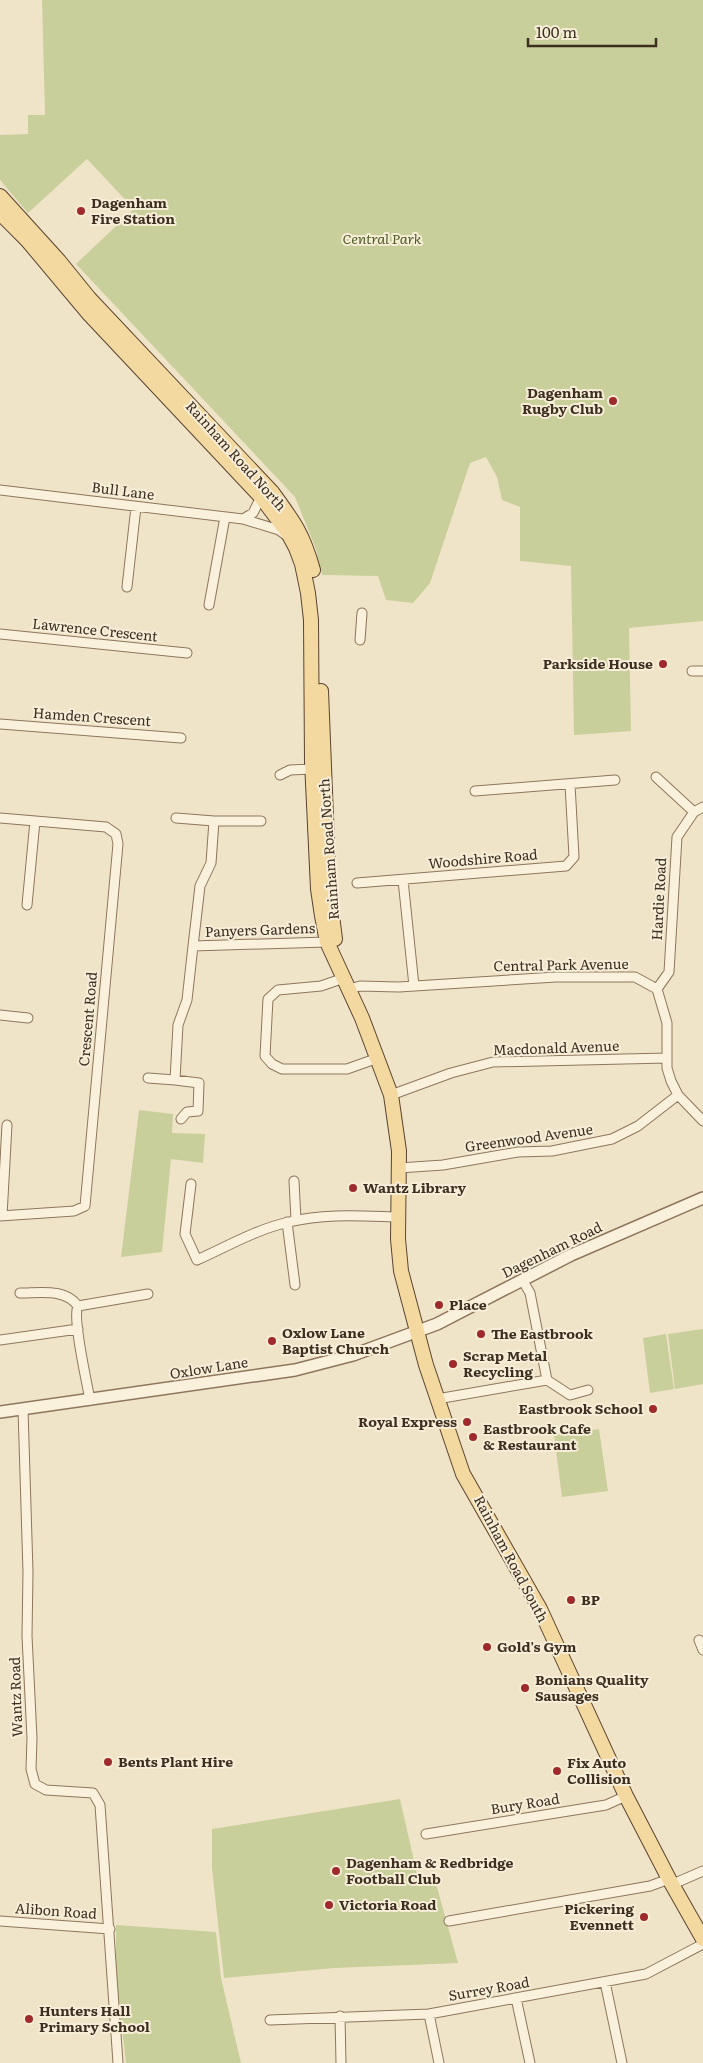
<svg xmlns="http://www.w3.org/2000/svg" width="703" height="2063" font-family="Literata,serif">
<rect width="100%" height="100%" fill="#f0e4c8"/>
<path fill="#c9cf9b" d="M42,0H703V621L629,628L631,731L574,735L571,566L520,561V507L502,500L497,477L486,457L470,463L430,583L413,603L386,600L378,576L322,575L316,549L295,497L76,264L134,209L87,159L28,213L0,180V135L28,134V115H45Z
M139,1110L173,1114L172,1133L205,1134L203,1163L171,1159L162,1252L121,1257Z
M703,1329V1384L675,1389L668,1334Z
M666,1334L674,1389L650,1393L643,1338Z
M599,1429L608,1491L562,1497L554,1435Z
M400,1799L419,1883L435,1880L458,1963L335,1968L224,1978L212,1869V1829Z
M116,1925L216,1932L221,1978L241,2063H126L116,1975Z"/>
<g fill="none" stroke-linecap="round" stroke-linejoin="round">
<g stroke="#8d765c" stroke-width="11">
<path id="minor" d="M0,490L243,519L279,530L287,536
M243,519L253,513L261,497
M127,587L136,507
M209,605L225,517
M0,634L187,653
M360,640L362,613
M692,671H703
M0,724L181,738
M280,775L290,770L312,769
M656,777L694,812
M475,791L615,780
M0,818L106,827L116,834L118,844L85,1206L74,1211L0,1216
M176,818L214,821L211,863L200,886L193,946
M214,821H261
M403,880L414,986
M357,883L566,866L574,857L570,784
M27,905L35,821
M344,978L321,986L278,990L268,999L265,1056L272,1064L282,1069H347L378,1058
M349,989L360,986L399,987L556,977H635L657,989L667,1023V1068L671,1081L678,1095L703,1121
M657,989L669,972L677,837L694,812L703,807
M0,1015L28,1018
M148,1078L175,1080
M391,1095L451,1073L493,1062L667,1058
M181,1119L187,1112L198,1111L199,1083L175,1080L178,1025L187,1000L193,946L327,942
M399,1168L443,1165L518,1152L552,1151L612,1139L638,1126L678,1095
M294,1181L296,1220
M191,1184L185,1234L197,1260C226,1247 257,1229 289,1222C325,1213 362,1216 399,1217
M2,1216L7,1125
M287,1222L295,1285
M20,1293C40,1293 65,1288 78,1306
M78,1306C72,1317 87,1383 90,1400
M78,1306L148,1294
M0,1340L78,1329
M547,1380L570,1395L588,1390
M437,1399L547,1380L530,1293L523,1281
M23,1409L28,1572L27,1636L32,1738L31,1769L35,1784L46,1790L93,1793L100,1805L118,2063
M699,1640L703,1650
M426,1834L606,1805L626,1796
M673,1884L703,1871
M0,1921L110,1929
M449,1921L650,1886L669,1879
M605,1982L622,2063
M516,1998L530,2063
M429,2014L439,2063
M340,2016L341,2063
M270,2020L429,2014L646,1974L703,1944"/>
</g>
<g stroke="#8d765c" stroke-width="14">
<path id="tertiary" d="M0,1412L295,1370L353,1355L437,1324L571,1255L703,1198"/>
</g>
<g stroke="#5b4430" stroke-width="16">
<path id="primary" d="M0,196L59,261L89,298L272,492C294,522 303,534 313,570
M0,213L27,240L89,314L261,497L288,533L296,548L302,564L308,593L311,620L312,762L318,889L322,916L327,942L362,1018L391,1095L399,1151L398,1239L401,1271L426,1365L463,1474L540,1609L626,1796L669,1879L703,1939
M321,691L329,892L335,939"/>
</g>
<use href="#minor" stroke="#faf1dc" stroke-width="9"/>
<use href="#tertiary" stroke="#faf1dc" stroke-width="11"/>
<use href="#primary" stroke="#f3d9a0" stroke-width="14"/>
</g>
<g fill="#9e2a2b" stroke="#f7eed8" stroke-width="2">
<circle cx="81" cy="211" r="5"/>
<circle cx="613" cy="401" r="5"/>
<circle cx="663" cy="664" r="5"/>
<circle cx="353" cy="1188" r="5"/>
<circle cx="439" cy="1305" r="5"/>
<circle cx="481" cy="1334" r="5"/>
<circle cx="272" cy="1341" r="5"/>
<circle cx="453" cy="1364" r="5"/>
<circle cx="653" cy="1409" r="5"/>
<circle cx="467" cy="1422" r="5"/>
<circle cx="473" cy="1437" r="5"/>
<circle cx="571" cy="1600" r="5"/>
<circle cx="487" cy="1647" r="5"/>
<circle cx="525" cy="1688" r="5"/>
<circle cx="108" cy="1762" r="5"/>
<circle cx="557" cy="1771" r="5"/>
<circle cx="336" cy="1871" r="5"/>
<circle cx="329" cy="1905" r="5"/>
<circle cx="644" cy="1917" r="5"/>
<circle cx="29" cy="2019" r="5"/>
</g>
<g text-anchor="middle" stroke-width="4" stroke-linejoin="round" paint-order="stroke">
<g font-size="14" font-weight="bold" fill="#3d2e20" stroke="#f7eed8" text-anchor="start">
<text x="91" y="208">Dagenham<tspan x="91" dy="16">Fire Station</tspan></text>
<text x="603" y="398" text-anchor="end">Dagenham<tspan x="603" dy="16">Rugby Club</tspan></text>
<text x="653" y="669" text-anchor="end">Parkside House</text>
<text x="363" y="1193">Wantz Library</text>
<text x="449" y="1310">Place</text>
<text x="282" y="1338">Oxlow Lane<tspan x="282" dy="16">Baptist Church</tspan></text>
<text x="491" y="1339">The Eastbrook</text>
<text x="463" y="1361">Scrap Metal<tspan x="463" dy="16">Recycling</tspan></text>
<text x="643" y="1414" text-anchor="end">Eastbrook School</text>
<text x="457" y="1427" text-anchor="end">Royal Express</text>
<text x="483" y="1434">Eastbrook Cafe<tspan x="483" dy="16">&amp; Restaurant</tspan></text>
<text x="581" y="1605">BP</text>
<text x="497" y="1652">Gold's Gym</text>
<text x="535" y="1685">Bonians Quality<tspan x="535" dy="16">Sausages</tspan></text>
<text x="118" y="1767">Bents Plant Hire</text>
<text x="567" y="1768">Fix Auto<tspan x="567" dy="16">Collision</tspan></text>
<text x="346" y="1868">Dagenham &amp; Redbridge<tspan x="346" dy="16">Football Club</tspan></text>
<text x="339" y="1910">Victoria Road</text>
<text x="634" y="1914" text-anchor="end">Pickering<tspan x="634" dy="16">Evennett</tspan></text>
<text x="39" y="2016">Hunters Hall<tspan x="39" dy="16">Primary School</tspan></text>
</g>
<g font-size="14" font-style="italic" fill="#4d5a26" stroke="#f7eed8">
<text x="382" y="244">Central Park</text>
</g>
<g font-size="14" fill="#3d2e20" stroke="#f7eed8">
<text transform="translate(236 456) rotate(48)" y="5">Rainham Road North</text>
<text transform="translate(123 491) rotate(7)" y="5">Bull Lane</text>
<text transform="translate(95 630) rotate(6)" y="5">Lawrence Crescent</text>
<text transform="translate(92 717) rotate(4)" y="5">Hamden Crescent</text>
<text transform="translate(329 849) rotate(-94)" y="5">Rainham Road North</text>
<text transform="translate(483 859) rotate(-5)" y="5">Woodshire Road</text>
<text transform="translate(659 899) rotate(-87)" y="5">Hardie Road</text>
<text transform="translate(260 930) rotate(-2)" y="5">Panyers Gardens</text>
<text transform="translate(561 965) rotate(-1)" y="5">Central Park Avenue</text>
<text transform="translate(88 1019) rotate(-85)" y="5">Crescent Road</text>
<text transform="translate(556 1048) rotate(-2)" y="5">Macdonald Avenue</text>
<text transform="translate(529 1138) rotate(-8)" y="5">Greenwood Avenue</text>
<text transform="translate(552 1250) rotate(-26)" y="5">Dagenham Road</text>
<text transform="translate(209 1368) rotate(-9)" y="5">Oxlow Lane</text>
<text transform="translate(511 1559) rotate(62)" y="5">Rainham Road South</text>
<text transform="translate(16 1697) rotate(-92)" y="5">Wantz Road</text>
<text transform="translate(525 1804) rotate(-9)" y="5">Bury Road</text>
<text transform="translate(56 1911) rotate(4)" y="5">Alibon Road</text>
<text transform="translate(489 1989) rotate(-10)" y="5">Surrey Road</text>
</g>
</g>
<path d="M528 38v8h128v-8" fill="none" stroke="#3d2e20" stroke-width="2.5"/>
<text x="536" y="38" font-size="15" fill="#3d2e20" stroke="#f7eed8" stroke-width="4" paint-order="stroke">100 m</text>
</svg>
